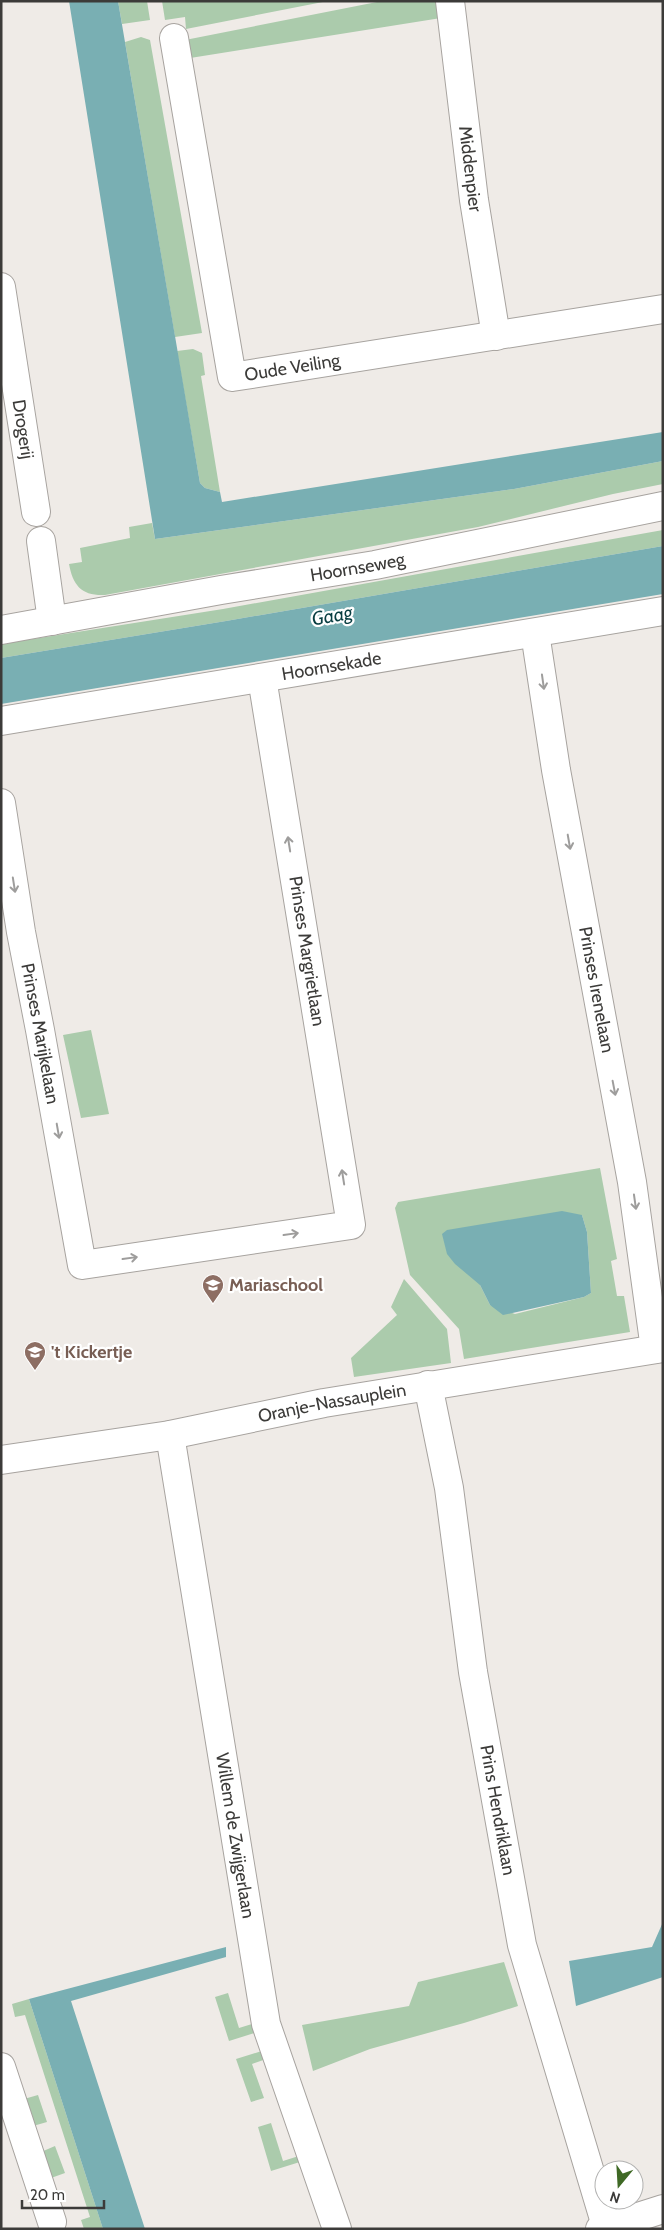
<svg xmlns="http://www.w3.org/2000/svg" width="664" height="2230" font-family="Cabin,sans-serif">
<rect width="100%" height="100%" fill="#efebe7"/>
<path fill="#abcbac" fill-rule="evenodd" d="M118,1H147L150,20L122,24Z
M162,1H328L186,29L185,17L165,20Z
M382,1H438L441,18L184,59L180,41Z
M141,37L150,40L202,333L175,337L125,42Z
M193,349L202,353L205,375L201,376L220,492L205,488L200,483L177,351Z
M663,461V484L613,494L478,527L105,595C82,596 73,586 69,564L82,562L80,548L130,538L129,527L152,523L155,539L514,489Z
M663,530V546L226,621L1,658V644L223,609Z
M91,1030L109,1114L81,1118L63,1035Z
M600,1168L617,1259L611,1261L617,1296H624L630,1332L464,1359L459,1329L410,1275L395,1208L398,1202ZM582,1215L587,1232L591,1293L584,1297L515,1314L490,1305L480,1285Z
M404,1279L447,1329L451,1363L354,1377L351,1358L397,1315L391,1307Z
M504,1962L518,2006L464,2023L370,2049L313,2071L302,2025L409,2006L418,1982Z
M228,1993L239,2028L258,2022L261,2031L229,2041L215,1997Z
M29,1999L103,2229H84L81,2220L90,2217L25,2015L15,2017L12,2004Z
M268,2049L272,2057L252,2064L264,2098L251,2102L236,2059Z
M38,2095L47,2122L33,2126L24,2099Z
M271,2123L283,2161L302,2155L303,2161L271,2171L258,2127Z
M55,2146L65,2173L51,2178L41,2152Z"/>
<path fill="#79afb3" d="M69,1H118L200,483L205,488L220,492L222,502L663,432V461L514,489L155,539Z
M663,546V594L1,704V658L226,621Z
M562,1211L582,1215L587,1232L591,1293L584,1297L503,1315L490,1305L480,1285L455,1264L447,1254L442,1234L447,1230Z
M663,1922V1977L576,2006L569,1961L652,1947Z
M226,1947V1957L71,2001L145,2229H103L29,1999Z"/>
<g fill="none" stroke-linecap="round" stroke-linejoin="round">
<g stroke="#a7a39f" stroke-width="30">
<g id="minor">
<path id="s1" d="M450,1L474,200L496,336"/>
<path id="s2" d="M174,38L232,377L663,309"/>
<path id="s3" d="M1,287L36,512"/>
<path d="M41,541L52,621"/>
<path id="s4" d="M1,630L221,590L375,565L663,506"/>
<path id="s5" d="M535,633L556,770L632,1182L655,1349"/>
<path id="s6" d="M1,721L663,611"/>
<path id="s7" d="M1,803L21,932L40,1030L82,1265L351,1225L262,678"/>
<path id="s8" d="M428,1385L449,1488L473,1672L522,1945L607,2229"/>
<path id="s9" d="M170,1435L266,2024L337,2229"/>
<path id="s10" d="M1,1460L170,1435L324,1403L663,1348"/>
<path d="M1,2067L52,2222"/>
<path d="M600,2229L663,2209"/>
</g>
</g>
<use href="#minor" stroke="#fff" stroke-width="28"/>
</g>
<defs><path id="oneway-shaft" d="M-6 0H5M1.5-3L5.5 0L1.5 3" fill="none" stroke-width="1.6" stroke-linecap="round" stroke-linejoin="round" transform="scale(1.25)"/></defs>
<g stroke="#9e9d9c">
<use href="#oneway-shaft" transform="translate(543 682) rotate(82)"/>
<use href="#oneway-shaft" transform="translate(569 842) rotate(80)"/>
<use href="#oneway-shaft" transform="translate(289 844) rotate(-99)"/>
<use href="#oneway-shaft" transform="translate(14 885) rotate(81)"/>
<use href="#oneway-shaft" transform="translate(614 1088) rotate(79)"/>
<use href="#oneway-shaft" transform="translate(58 1131) rotate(80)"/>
<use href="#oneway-shaft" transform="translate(343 1177) rotate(-99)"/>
<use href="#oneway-shaft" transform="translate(635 1202) rotate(82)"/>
<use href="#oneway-shaft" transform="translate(291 1234) rotate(-8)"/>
<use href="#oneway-shaft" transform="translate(130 1258) rotate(-8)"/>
</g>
<defs>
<g id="school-pin" transform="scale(1.125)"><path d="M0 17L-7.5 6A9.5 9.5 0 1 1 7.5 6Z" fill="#8d6e63" stroke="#fff"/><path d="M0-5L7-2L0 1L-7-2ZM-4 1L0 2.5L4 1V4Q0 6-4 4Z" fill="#fff"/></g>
</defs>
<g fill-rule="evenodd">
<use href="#school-pin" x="213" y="1285"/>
<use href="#school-pin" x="35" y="1352"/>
</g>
<g text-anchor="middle" stroke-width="4.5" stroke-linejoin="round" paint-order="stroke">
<g font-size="18" fill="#3c3b39" stroke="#fff">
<text dy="6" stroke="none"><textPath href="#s1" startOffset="169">Middenpier</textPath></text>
<text dy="6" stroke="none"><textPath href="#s2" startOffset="405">Oude Veiling</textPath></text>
<text dy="6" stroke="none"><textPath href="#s3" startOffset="144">Drogerij</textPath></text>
<text dy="6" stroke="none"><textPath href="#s4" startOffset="362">Hoornseweg</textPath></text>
<text dy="6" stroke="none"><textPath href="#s6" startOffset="335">Hoornsekade</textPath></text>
<text transform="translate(307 951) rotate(81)" y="6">Prinses Margrietlaan</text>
<text dy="6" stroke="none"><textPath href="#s5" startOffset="362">Prinses Irenelaan</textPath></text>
<text dy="6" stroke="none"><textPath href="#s7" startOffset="234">Prinses Marijkelaan</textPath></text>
<text dy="6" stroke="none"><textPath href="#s10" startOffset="336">Oranje-Nassauplein</textPath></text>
<text dy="6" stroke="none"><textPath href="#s8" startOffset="431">Prins Hendriklaan</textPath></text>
<text dy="6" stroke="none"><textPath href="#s9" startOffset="406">Willem de Zwijgerlaan</textPath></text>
</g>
<g font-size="18" font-weight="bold" fill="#785e54" stroke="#fff" text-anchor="start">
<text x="229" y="1291">Mariaschool</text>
<text x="51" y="1358">'t Kickertje</text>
</g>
<g font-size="19" font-style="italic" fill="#083d41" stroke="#fff">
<text transform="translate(332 615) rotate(-10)" y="7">Gaag</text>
</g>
</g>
<rect width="664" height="2230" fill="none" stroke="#3c3b39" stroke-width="5"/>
<g transform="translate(619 2185) rotate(198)"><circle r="24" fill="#ffffff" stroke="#b1b1b0"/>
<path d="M0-4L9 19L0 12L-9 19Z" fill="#3f6925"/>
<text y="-8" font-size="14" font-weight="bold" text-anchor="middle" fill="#3c3b39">N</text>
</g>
<path d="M22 2200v8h82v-8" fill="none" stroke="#3c3b39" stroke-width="2.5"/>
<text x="30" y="2200" font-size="15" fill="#3c3b39" stroke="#ffffff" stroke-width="4" paint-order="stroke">20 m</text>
</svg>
